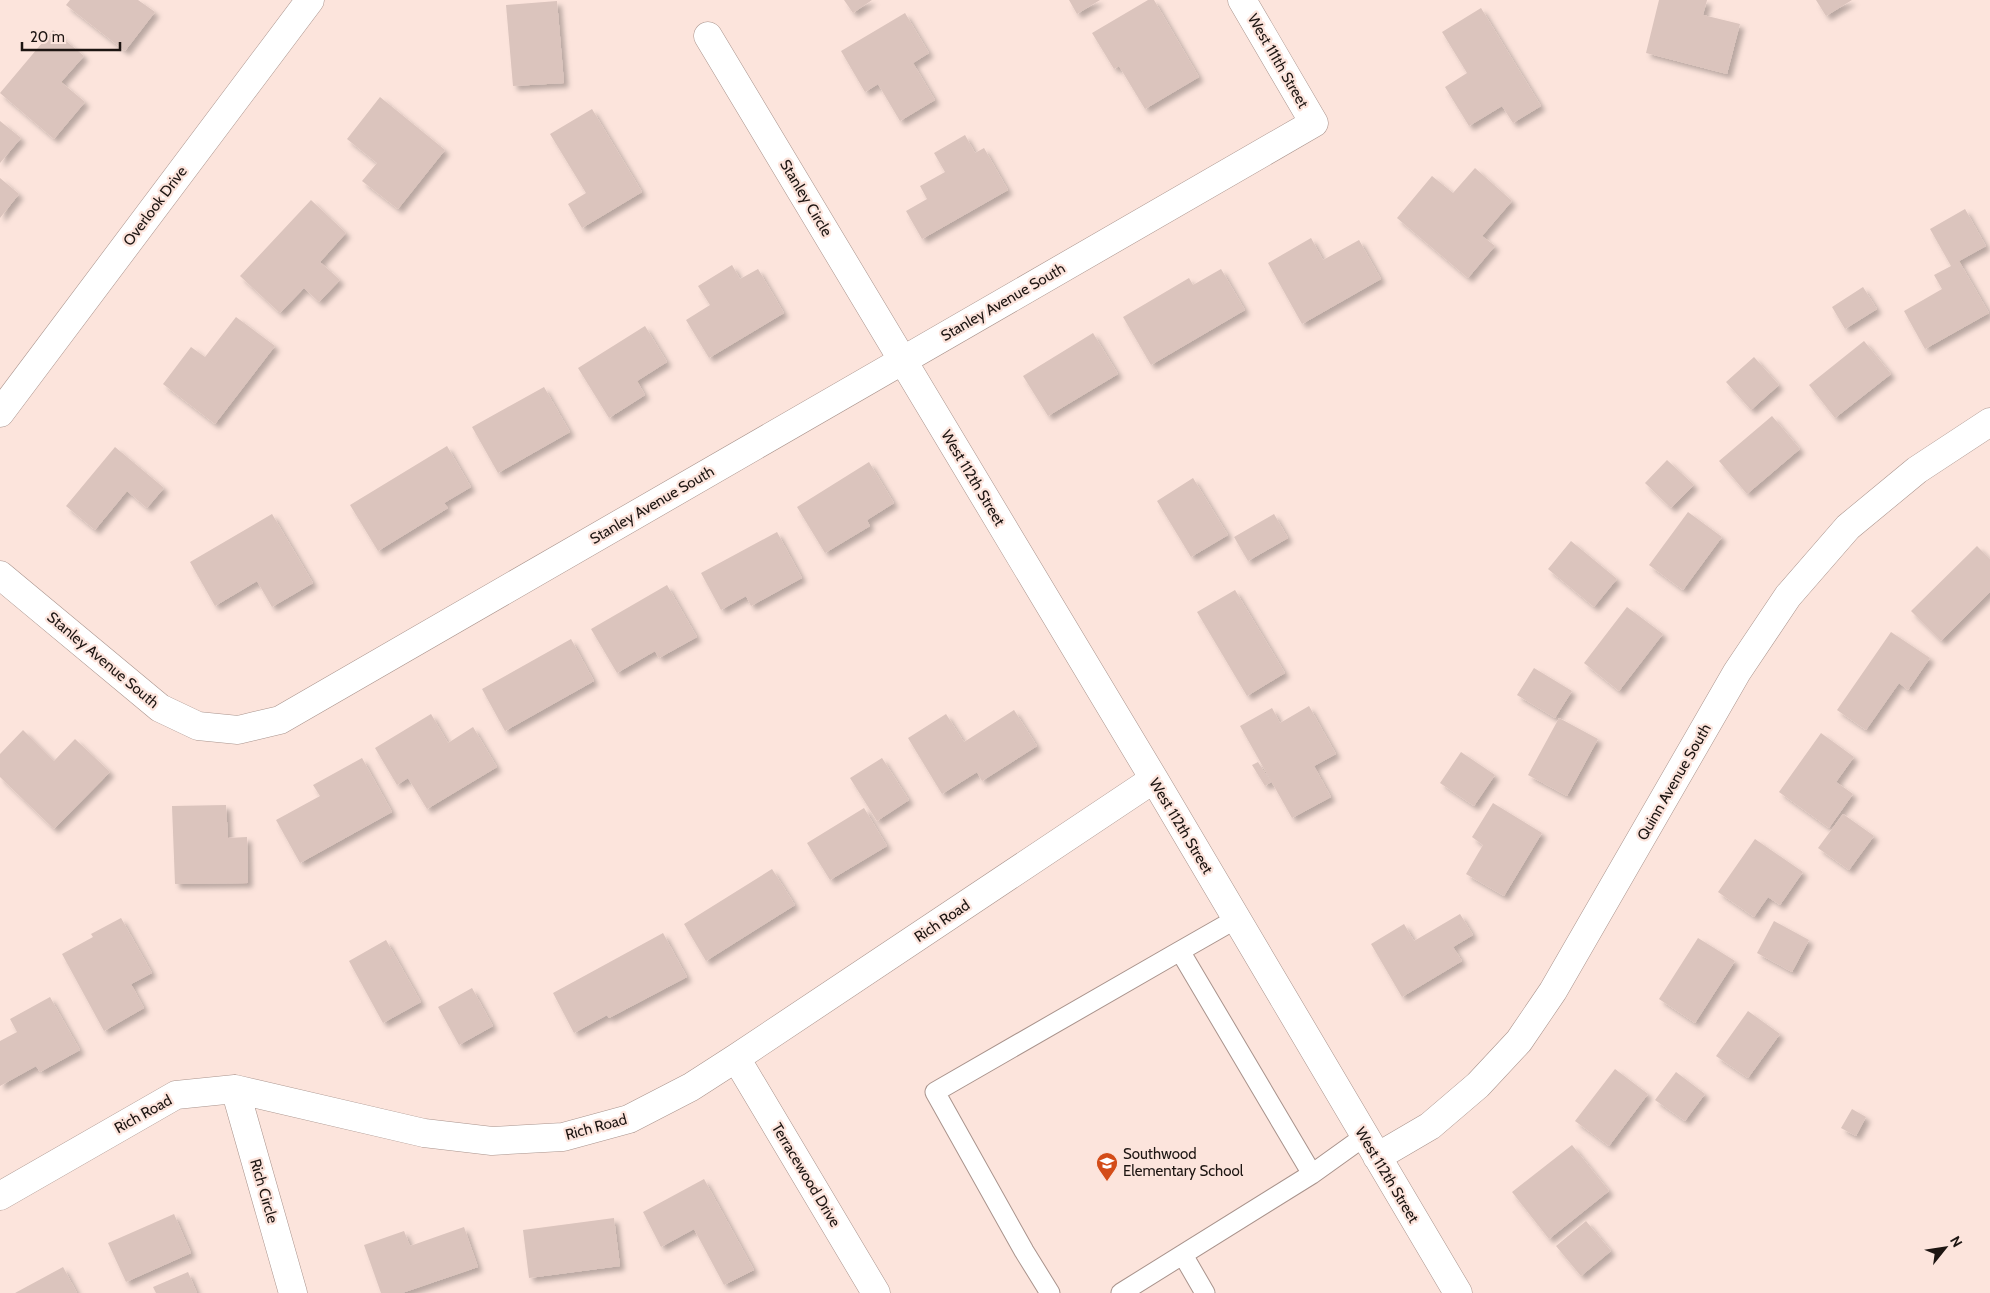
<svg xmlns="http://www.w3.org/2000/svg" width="1990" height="1293" font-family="Cabin,sans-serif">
<defs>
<filter id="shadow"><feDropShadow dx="4.5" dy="4.5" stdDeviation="2.5" flood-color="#0004"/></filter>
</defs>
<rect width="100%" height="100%" fill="#fce4dc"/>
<path fill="#dbc4bd" filter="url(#shadow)" d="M70,0H138L155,12L125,51L66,5Z
M844,0H872L853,13Z
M1069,0H1100L1077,14Z
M1148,0H1154L1199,77L1145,109L1119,66L1114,69L1092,33Z
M1659,0H1707L1703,15L1740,24L1727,74L1646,53Z
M1816,0H1852L1826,16Z
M557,1L564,83L513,86L506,5Z
M1481,8L1541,106L1513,123L1502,106L1469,126L1445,87L1467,73L1442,32Z
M905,13L929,53L913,63L935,100L900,121L878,84L865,92L841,51Z
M53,30L84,56L61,82L85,102L54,139L0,93Z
M380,97L445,150L398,209L362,181L377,163L347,139Z
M592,109L642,192L582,228L568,204L586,193L550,134Z
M0,121L21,138L0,163Z
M965,135L975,153L984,148L1008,190L922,239L906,211L927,199L920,186L945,172L934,153Z
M1475,168L1512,201L1482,236L1495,246L1468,278L1397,218L1432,176L1453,193Z
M0,178L19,194L0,218Z
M311,200L346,233L320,262L340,280L319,302L304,288L280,313L240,276Z
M1965,209L1986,246L1959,261L1989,313L1925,349L1904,311L1942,289L1934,275L1951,266L1930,229Z
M1311,238L1323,260L1359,240L1381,279L1302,324L1268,263Z
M732,265L740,279L758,269L784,313L709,358L686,320L710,305L698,286Z
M1221,269L1245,310L1151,365L1123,317L1189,278L1193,285Z
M1863,287L1877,309L1845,329L1832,307Z
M236,317L275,346L215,424L163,384L191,347L205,357Z
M645,326L667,362L637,381L645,395L609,418L578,368Z
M1093,333L1118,374L1048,416L1023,376Z
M1864,341L1891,374L1835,418L1809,385Z
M1754,357L1779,385L1751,410L1726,382Z
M544,387L570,432L498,473L472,427Z
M1772,416L1800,449L1747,494L1719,461Z
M447,446L471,487L444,503L448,508L378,551L350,505Z
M115,447L164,488L147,508L127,491L95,530L66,506Z
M1667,460L1694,485L1671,508L1645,483Z
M869,462L894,503L867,520L870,526L825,553L797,507Z
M1193,478L1228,535L1191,557L1157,501Z
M1688,512L1722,537L1683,590L1649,565Z
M272,514L313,583L272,607L257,581L215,606L190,562Z
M1274,514L1288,538L1248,561L1234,537Z
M777,532L802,578L751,606L746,596L721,610L701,573Z
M1571,541L1617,579L1594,607L1548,569Z
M1977,546L1990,559V592L1941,641L1911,611Z
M667,585L697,637L659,658L655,651L617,673L591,629Z
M1235,590L1285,673L1247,696L1197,612Z
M1627,607L1663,634L1619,691L1584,663Z
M1891,632L1930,658L1908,690L1899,683L1866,730L1837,710Z
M571,639L594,681L505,731L482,689Z
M1534,668L1572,691L1555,718L1517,695Z
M1309,706L1336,754L1314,766L1331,797L1292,818L1240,726L1272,708L1280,723Z
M1014,710L1037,746L982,781L977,772L942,794L908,738L946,714L964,742Z
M431,714L448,743L473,727L497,767L427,809L408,778L397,785L375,748Z
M1559,718L1598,739L1567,796L1528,775Z
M23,730L54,761L75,739L110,772L54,829L0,777V754Z
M1821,733L1854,757L1836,782L1853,794L1829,828L1779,792Z
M1461,752L1495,775L1474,806L1440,783Z
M362,758L392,812L300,863L276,820L320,796L313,785Z
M882,758L909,800L877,821L850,778Z
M1258,762L1271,782L1265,786L1252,765Z
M1493,803L1542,833L1504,896L1466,874L1483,845L1472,837Z
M226,805L228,838L247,837L248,883L175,884L172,806Z
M864,808L887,846L830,880L807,843Z
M1843,814L1874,836L1849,870L1818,848Z
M1755,839L1803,872L1780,905L1768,897L1754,917L1718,892Z
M772,869L795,905L706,961L684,924Z
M1460,914L1473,935L1453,947L1462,961L1402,997L1371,944L1404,924L1414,941Z
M121,918L152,973L131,984L144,1008L104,1031L62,954L93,937L91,934Z
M1774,921L1809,940L1792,972L1757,953Z
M663,933L687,977L609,1018L607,1015L574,1033L553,993Z
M1698,938L1735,961L1695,1023L1659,999Z
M386,940L421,1002L383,1023L349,961Z
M472,988L493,1026L459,1045L438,1007Z
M50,997L80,1050L40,1072L36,1066L0,1086V1041L17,1032L10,1019Z
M1748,1011L1780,1034L1748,1078L1716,1056Z
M1615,1069L1648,1094L1609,1146L1575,1121Z
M1676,1072L1705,1094L1685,1121L1655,1100Z
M1852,1109L1866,1117L1856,1136L1841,1128Z
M1572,1145L1609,1191L1549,1239L1512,1192Z
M704,1179L754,1270L724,1285L694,1229L661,1247L643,1212Z
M174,1214L191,1253L126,1282L108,1243Z
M614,1218L620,1266L529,1278L523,1230Z
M1586,1221L1611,1251L1581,1276L1556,1246Z
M464,1227L478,1267L402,1293H381L364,1245L404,1231L410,1246Z
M63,1267L77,1293H15Z
M188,1272L197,1293H156L153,1287Z"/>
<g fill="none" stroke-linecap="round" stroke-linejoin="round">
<g stroke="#a9938c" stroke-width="21">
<path id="lane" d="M1236,919L1180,951L1312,1174L1365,1136
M1183,1255L1205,1293
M1050,1293L1024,1251L935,1092L1180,951
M1121,1293L1312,1174"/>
</g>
<g stroke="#a9938c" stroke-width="29">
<path id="street" d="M708,36L1154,779L1458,1293
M0,413L310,0
M0,575L160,708L198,726L238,730L280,720L1314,123L1242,0
M736,1058L876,1293
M235,1089L293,1293
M1377,1157L1430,1126L1478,1085L1519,1041L1553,991L1737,672L1788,596L1848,527L1917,470L1990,422
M0,1196L176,1095L235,1089L424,1133L492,1141L563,1137L629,1119L691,1087L736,1058L1154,779"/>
</g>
<use href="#lane" stroke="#fff" stroke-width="19"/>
<use href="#street" stroke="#fff" stroke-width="28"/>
</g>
<defs>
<g id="school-pin" transform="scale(1.125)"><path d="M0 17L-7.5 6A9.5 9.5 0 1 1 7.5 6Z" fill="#d34c18" stroke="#fce4dc"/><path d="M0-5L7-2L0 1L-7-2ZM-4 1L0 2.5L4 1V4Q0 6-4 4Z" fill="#fff"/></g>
</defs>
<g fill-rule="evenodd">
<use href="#school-pin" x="1107" y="1163"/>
</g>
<g text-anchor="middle" stroke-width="4.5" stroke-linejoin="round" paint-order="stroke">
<g font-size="15" fill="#1d1512" stroke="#fce4dc">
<text transform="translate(1278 61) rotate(60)" y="5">West 111th Street</text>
<text transform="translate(806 198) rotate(59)" y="5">Stanley Circle</text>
<text transform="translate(155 206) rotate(-53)" y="5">Overlook Drive</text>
<text transform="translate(1003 302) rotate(-30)" y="5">Stanley Avenue South</text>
<text transform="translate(973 478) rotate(59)" y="5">West 112th Street</text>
<text transform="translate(652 505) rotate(-30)" y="5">Stanley Avenue South</text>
<text transform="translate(103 660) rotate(40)" y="5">Stanley Avenue South</text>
<text transform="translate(1674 782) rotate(-60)" y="5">Quinn Avenue South</text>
<text transform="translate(1181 826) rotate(59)" y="5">West 112th Street</text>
<text transform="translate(942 921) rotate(-34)" y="5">Rich Road</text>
<text transform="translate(143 1114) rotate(-29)" y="5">Rich Road</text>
<text transform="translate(596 1127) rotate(-15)" y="5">Rich Road</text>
<text transform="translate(806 1175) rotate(59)" y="5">Terracewood Drive</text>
<text transform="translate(1387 1175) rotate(59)" y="5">West 112th Street</text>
<text transform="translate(264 1191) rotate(74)" y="5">Rich Circle</text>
</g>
<g font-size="15" fill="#1d1512" stroke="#fce4dc" text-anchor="start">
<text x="1123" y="1159">Southwood<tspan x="1123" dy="17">Elementary School</tspan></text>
</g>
</g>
<g transform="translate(1945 1248) rotate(60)" stroke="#fce4dc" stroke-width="4" paint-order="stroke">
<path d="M0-4L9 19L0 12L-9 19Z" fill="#1d1512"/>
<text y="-8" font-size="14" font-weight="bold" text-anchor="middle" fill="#1d1512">N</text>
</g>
<path d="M22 42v8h98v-8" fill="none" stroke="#1d1512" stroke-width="2.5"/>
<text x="30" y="42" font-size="15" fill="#1d1512" stroke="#fce4dc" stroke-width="4" paint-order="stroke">20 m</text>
</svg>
